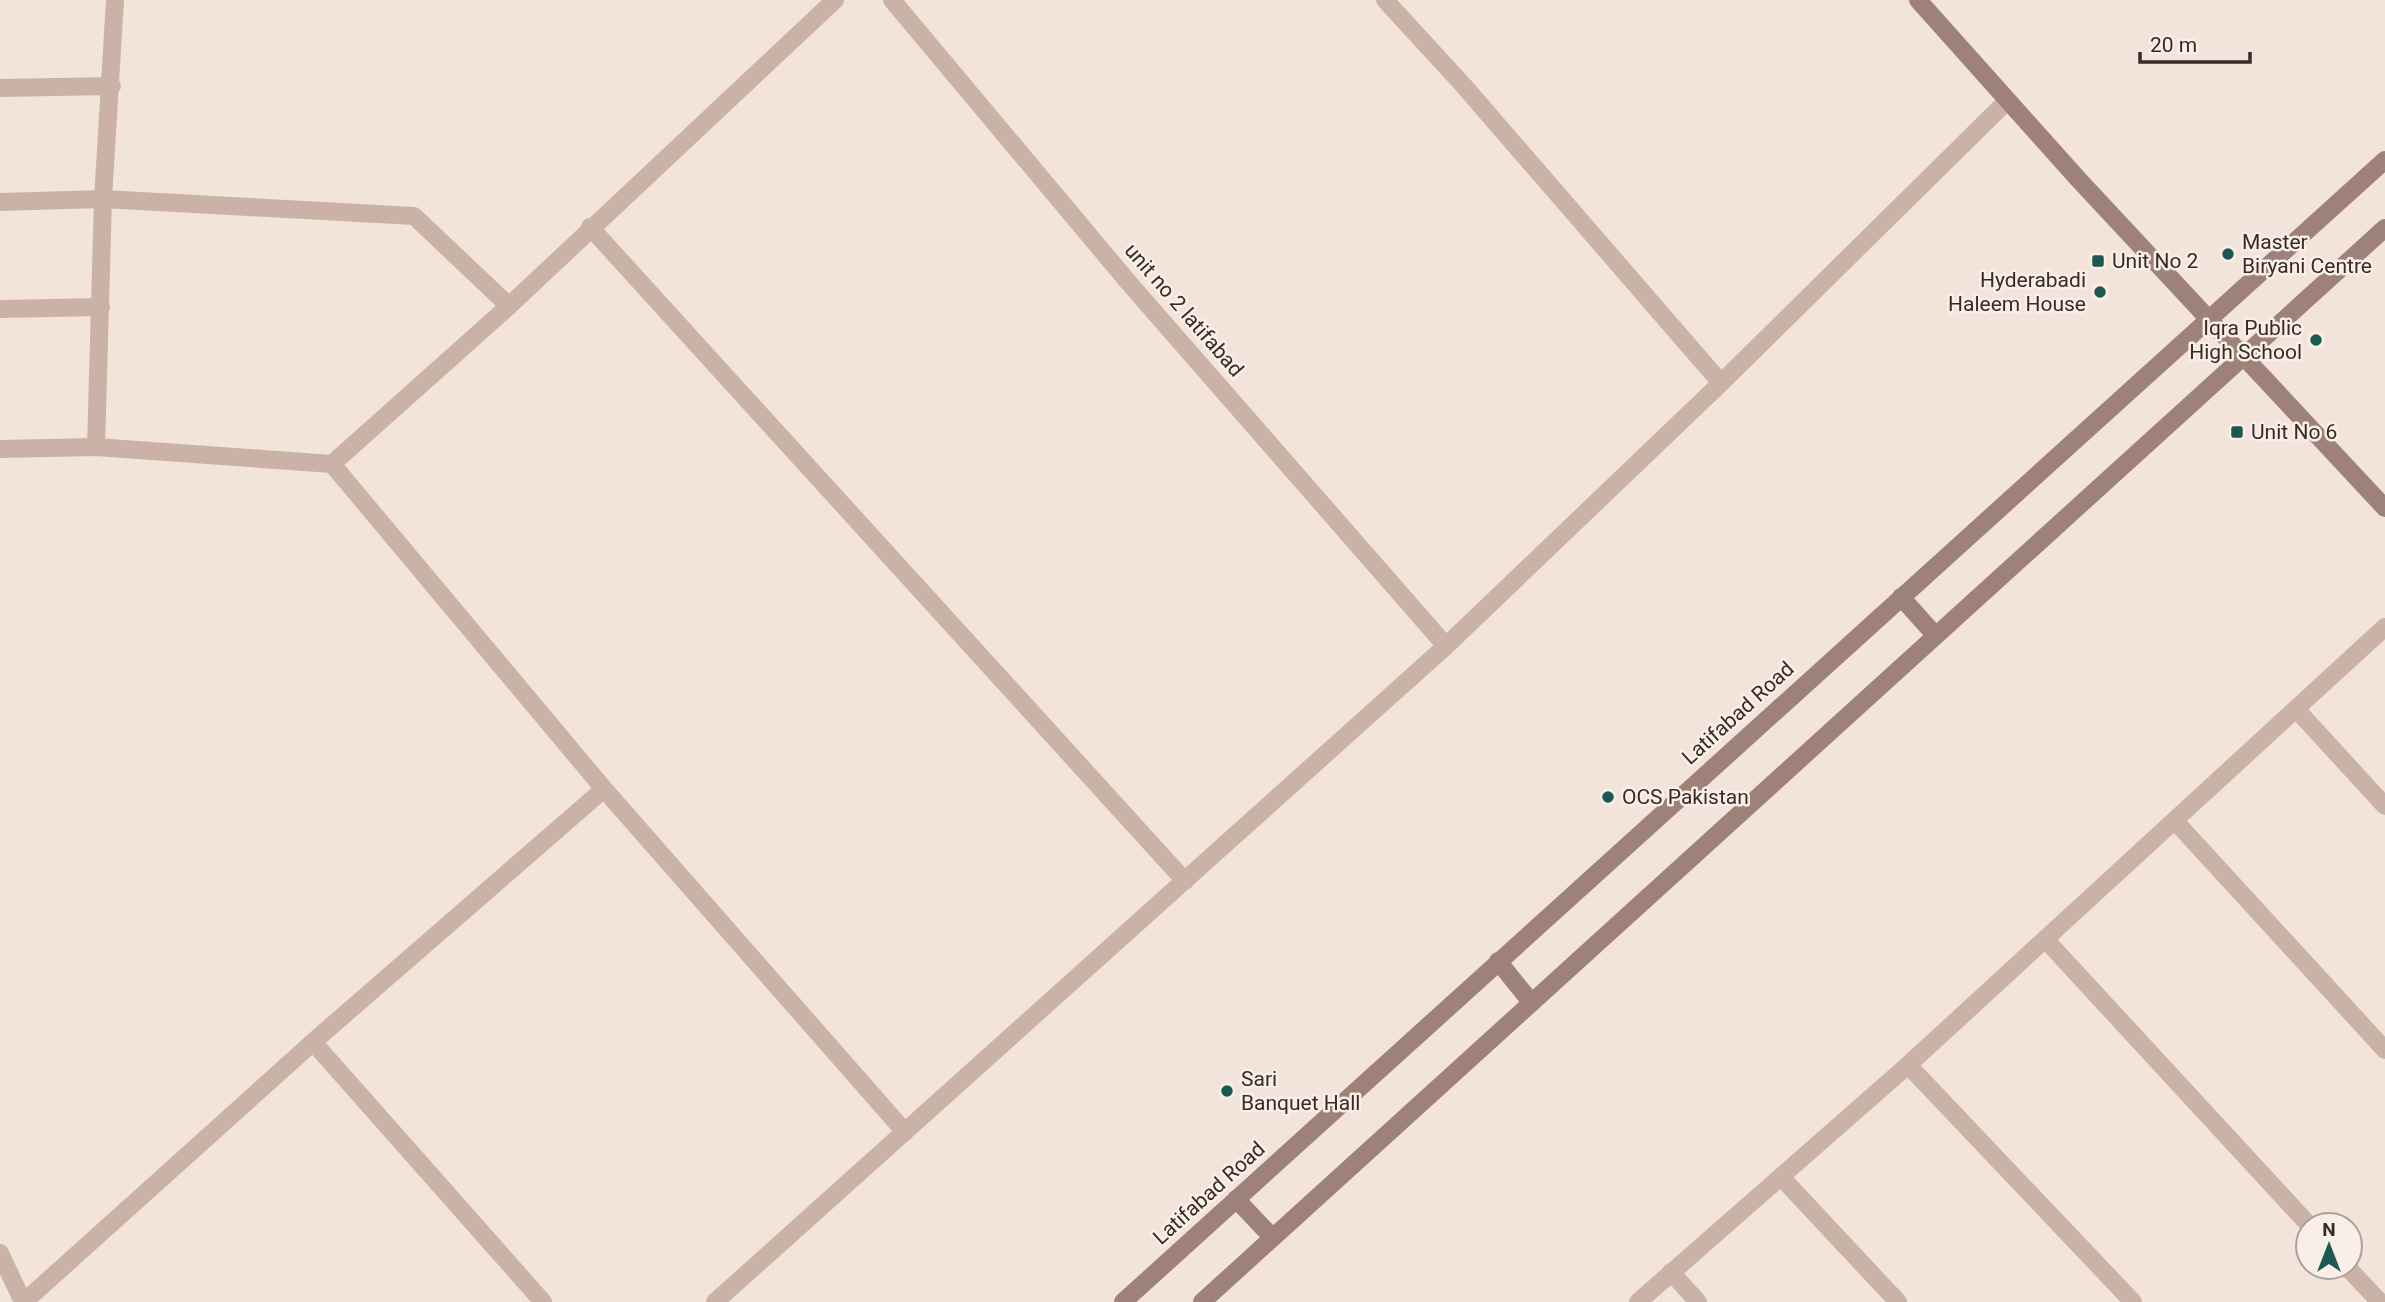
<svg xmlns="http://www.w3.org/2000/svg" width="2385" height="1302" font-family="Roboto,sans-serif">
<rect width="100%" height="100%" fill="#f2e4db"/>
<g fill="none" stroke-linecap="round" stroke-linejoin="round">
<path stroke="#cab3a6" stroke-width="18" d="M892,0L1129,283L1446,646
M1385,0L1464,86L1721,383
M0,88L112,86
M0,202L103,199L414,216L509,306
M590,227L1185,881
M0,309L101,307
M96,447L103,199L115,0
M0,449L96,447L332,464L604,789L905,1132
M332,464L509,306L835,0
M2296,709L2385,806
M2175,821L2385,1050
M2045,939L2309,1225
M313,1042L543,1302
M1908,1065L2133,1302
M1781,1177L1898,1302
M0,1253L23,1302
M2347,1267L2380,1302
M1671,1272L1698,1302
M24,1302L313,1042L604,789
M715,1302L1446,646L1721,383L2007,101
M1638,1302L1908,1065L2385,627"/>
<path stroke="#9e8178" stroke-width="18" d="M1918,0L2079,180L2385,508
M1901,597L1935,635
M1498,961L1531,1002
M1236,1199L1272,1237
M1123,1302L2385,160
M1202,1302L2385,228"/>
</g>
<g fill="#1c5955" stroke="#faefe7" stroke-width="2.5">
<circle cx="2228" cy="254" r="7"/>
<rect x="2091" y="254" width="14" height="14" rx="3.5"/>
<circle cx="2100" cy="292" r="7"/>
<circle cx="2316" cy="340" r="7"/>
<rect x="2230" y="425" width="14" height="14" rx="3.5"/>
<circle cx="1608" cy="797" r="7"/>
<circle cx="1227" cy="1091" r="7"/>
</g>
<g text-anchor="middle" stroke-width="5" stroke-linejoin="round" paint-order="stroke">
<g font-size="21" fill="#372a27" stroke="#faefe7" text-anchor="start">
<text x="2242" y="249">Master<tspan x="2242" dy="24">Biryani Centre</tspan></text>
<text x="2112" y="268">Unit No 2</text>
<text x="2086" y="287" text-anchor="end">Hyderabadi<tspan x="2086" dy="24">Haleem House</tspan></text>
<text x="2302" y="335" text-anchor="end">Iqra Public<tspan x="2302" dy="24">High School</tspan></text>
<text x="2251" y="439">Unit No 6</text>
<text x="1622" y="804">OCS Pakistan</text>
<text x="1241" y="1086">Sari<tspan x="1241" dy="24">Banquet Hall</tspan></text>
</g>
<g font-size="21" fill="#372a27" stroke="#faefe7">
<text transform="translate(1184 310) rotate(49)" y="7">unit no 2 latifabad</text>
<text transform="translate(1738 713) rotate(-42)" y="7">Latifabad Road</text>
<text transform="translate(1209 1193) rotate(-42)" y="7">Latifabad Road</text>
</g>
</g>
<g transform="translate(2329 1246)"><circle r="33" fill="#faefe7" stroke="#aca09a" stroke-width="2"/>
<path d="M0-5L12 26L0 18L-12 26Z" fill="#1c5955"/>
<text y="-10" font-size="19" font-weight="bold" text-anchor="middle" fill="#372a27">N</text>
</g>
<path d="M2140 52v10h110v-10" fill="none" stroke="#372a27" stroke-width="3.5"/>
<text x="2150" y="52" font-size="21" fill="#372a27" stroke="#faefe7" stroke-width="5" paint-order="stroke">20 m</text>
</svg>
